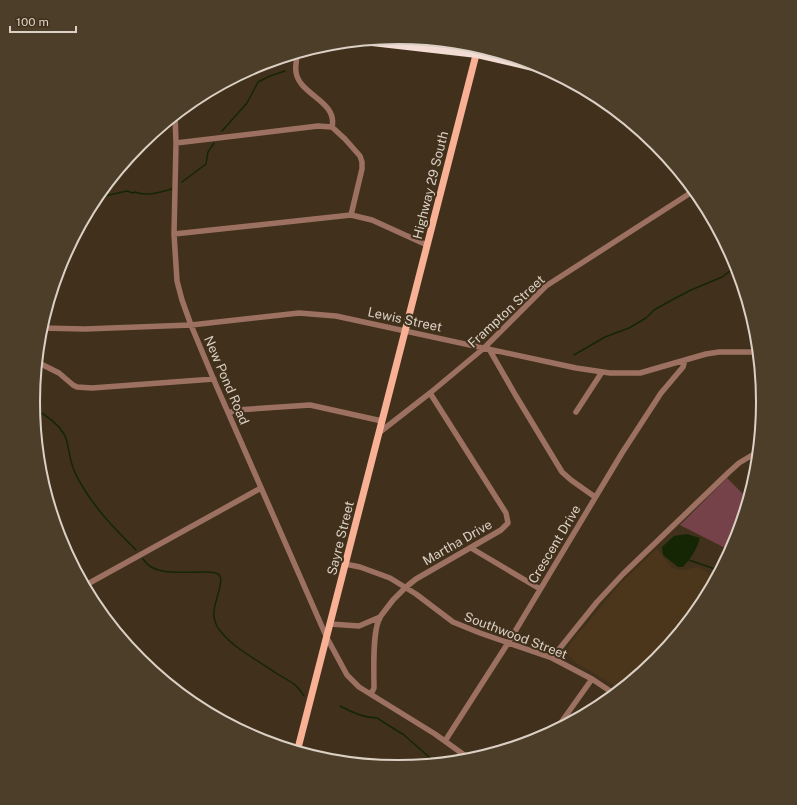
<svg xmlns="http://www.w3.org/2000/svg" width="797" height="805" font-family="'Public Sans',sans-serif">
<rect width="100%" height="100%" fill="#41311c"/>
<path fill="#4b361b" d="M657,549L672,568L683,570L698,567L717,579L702,606L657,661L622,690L575,662L567,654L569,645L621,583Z"/>
<path fill="#764249" d="M727,478L749,500L736,543L731,551L680,525Z"/>
<path fill="#152604" d="M687,534L700,538C697,549 691,558 683,567H678L663,555L662,547L674,536Z"/>
<g fill="none" stroke-linecap="round" stroke-linejoin="round">
<path stroke="#152604" stroke-width="1.5" d="M222,131L247,103L258,82L270,76L285,71
M182,182L206,164L208,152L214,143
M96,198L127,191L133,193L135,192C147,197 160,192 172,189
M574,355L605,337L629,328L646,318L654,310L670,301L691,290L722,277L737,266
M34,409C46,415 57,422 64,434C68,441 69,453 71,461C73,470 79,481 84,489C98,512 117,531 136,550
M143,559C153,576 182,572 200,572C205,572 213,571 218,574C227,579 211,606 214,617C215,623 218,629 222,633C235,649 259,661 276,673C288,681 296,682 304,696
M689,560L715,569L720,573
M340,706C351,712 364,718 377,718L404,735L437,764"/>
<path stroke="#9d7161" stroke-width="5.5" d="M297,53C297,59 295,66 296,72C299,95 338,101 332,127
M175,115L176,143L174,234L177,281L182,300L191,325L216,385L327,638L347,675L359,687L435,734L467,757L474,760
M176,143L318,126L332,127L345,139L360,156L362,162V169L351,215
M174,234L351,215L372,220L427,245
M41,328L85,329L191,325L299,313L336,316L576,368L610,373H640L706,354L719,352H759
M489,349L516,396L562,472L571,480L595,497
M37,362L59,373L73,385L77,387L92,388L214,379
M576,412L602,372
M229,413L236,410L310,405L382,421
M380,432L430,393L484,348L546,286L695,190
M471,548L540,589
M345,564L360,567L390,578L416,594L453,622L480,633L552,658L592,679L616,695
M84,586L261,488
M330,624L359,626L380,617L393,600L406,587L416,579L501,530L508,523L506,513L430,393
M552,658L597,602L623,574L729,472L739,463L759,451
M371,694L374,688C374,673 372,630 380,618
M555,731L592,679
M445,741L508,643L622,453L661,393L683,367L685,360"/>
<path stroke="#f9b196" stroke-width="7" d="M297,752L478,47"/>
<path stroke="#f2dcd4" stroke-width="8" d="M363,41L477,54L550,71"/>
</g>
<g text-anchor="middle" stroke-width="4" stroke-linejoin="round" paint-order="stroke">
<g font-size="13" fill="#dbd0c4" stroke="#41311c">
<text transform="translate(430 185) rotate(-76)" y="5">Highway 29 South</text>
<text transform="translate(506 311) rotate(-43)" y="5">Frampton Street</text>
<text transform="translate(405 319) rotate(12)" y="5">Lewis Street</text>
<text transform="translate(227 380) rotate(67)" y="5">New Pond Road</text>
<text transform="translate(340 538) rotate(-76)" y="5">Sayre Street</text>
<text transform="translate(457 542) rotate(-30)" y="5">Martha Drive</text>
<text transform="translate(554 544) rotate(-59)" y="5">Crescent Drive</text>
<text transform="translate(516 635) rotate(21)" y="5">Southwood Street</text>
</g>
</g>
<path d="M0 0H797V805H0ZM40 402a358 358 0 1 1 716 0a358 358 0 1 1-716 0Z" fill="#4d3e29" fill-rule="evenodd"/>
<path fill="none" stroke="#dbd0c4" stroke-width="2" d="M40 402a358 358 0 1 1 716 0a358 358 0 1 1-716 0Z"/>
<path d="M10 26v6h66v-6" fill="none" stroke="#dbd0c4" stroke-width="2"/>
<text x="16" y="26" font-size="12" fill="#dbd0c4" stroke="#41311c" stroke-width="3" paint-order="stroke">100 m</text>
</svg>
